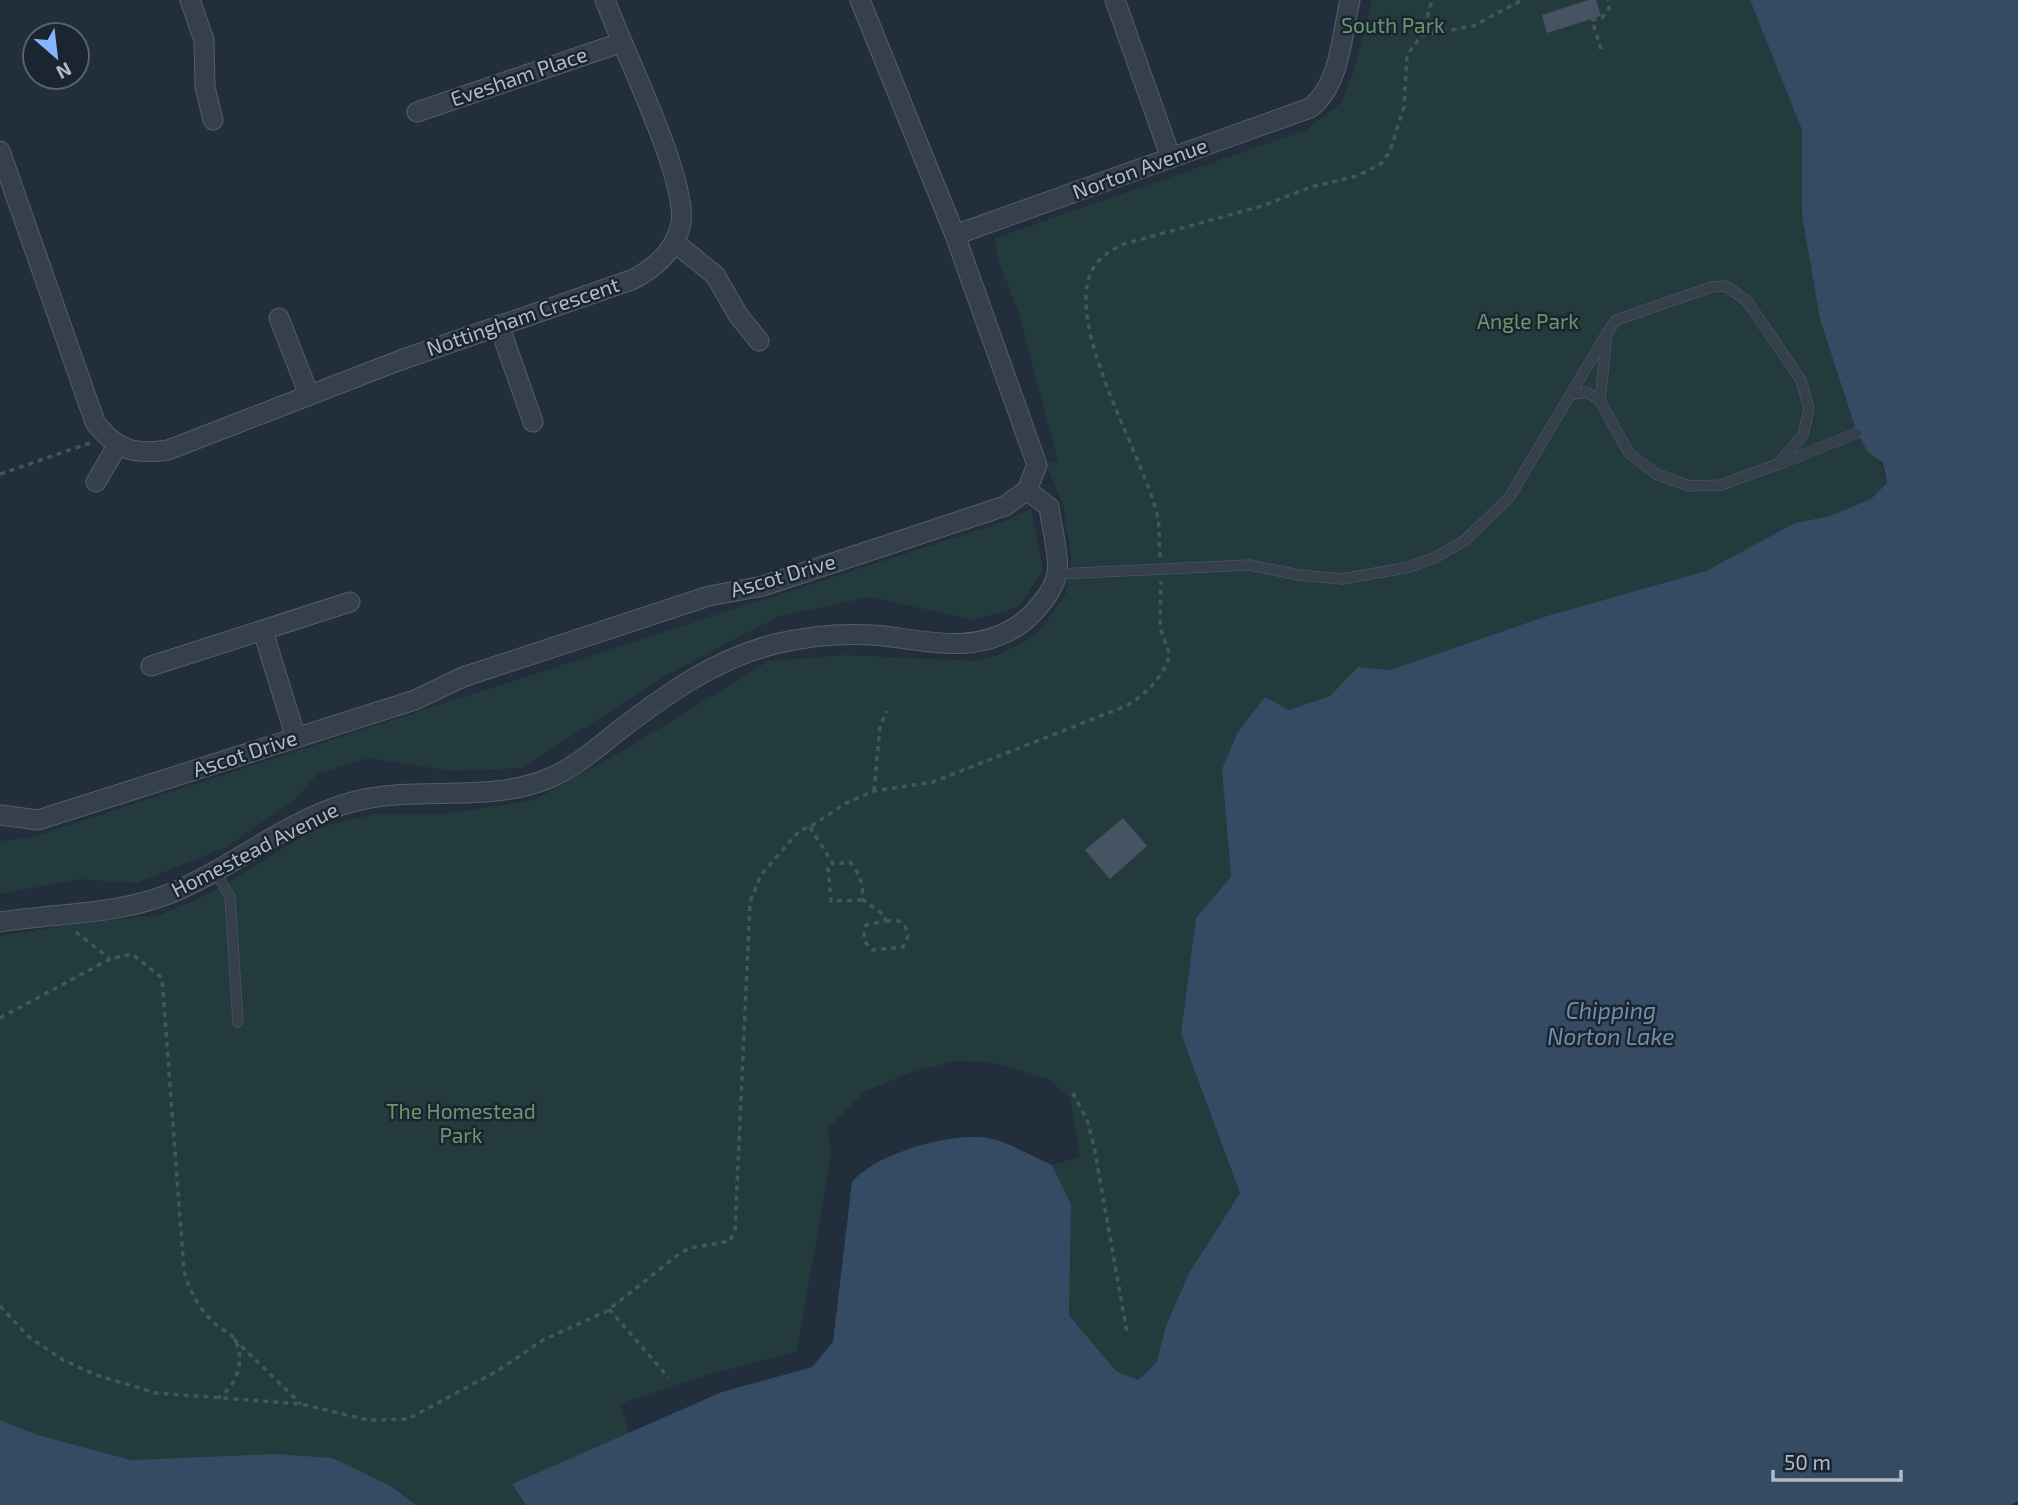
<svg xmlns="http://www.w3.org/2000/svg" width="2018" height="1505" font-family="'Exo 2',sans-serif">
<rect width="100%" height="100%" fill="#222e3b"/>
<path fill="#243b3d" d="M1372,0H1750L1802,130V214L1887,483L1871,499L1830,516L1795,523L1706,571L1547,616L1390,670L1358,667L1330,696L1289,710L1264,697L1222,769L1231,877L1196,919L1181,1034L1240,1193L1189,1273L1166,1326L1156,1363L1138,1380L1116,1371L1069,1314L1071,1204L1052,1165L1080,1157L1070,1098L1046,1078L990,1062L955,1061L909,1073L864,1092L828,1128L831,1155L797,1351L693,1379L620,1404L629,1433L513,1484L526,1505H416L389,1485L276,1454L131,1460L38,1435L0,1420V936L94,921L160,915L211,893L316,828L375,814H444L534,800L626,749L769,661L845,655L976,661L998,655L1022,643L1042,628L1066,593L1071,557L1063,505L1046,464L1058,461L1019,314L998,259L995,238L1304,131L1341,103L1356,64Z
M1031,509L1043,570L1019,607L974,620L870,597L779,616L665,676L522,768L453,771L368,758L317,774L294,801L226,847L136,883L79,879L0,894V841L29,838L1003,522Z"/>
<path fill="#354b63" d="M1750,0H2018V1501L2011,1505H526L512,1484L722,1392L812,1367L833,1342L852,1182C876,1153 956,1130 992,1139C1013,1144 1033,1157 1052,1165L1071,1204L1069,1315L1116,1371L1138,1380L1156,1363L1166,1326L1189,1273L1240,1193L1181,1034L1196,918L1231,877L1222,769L1238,732L1265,697L1289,710L1330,696L1358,667L1390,670L1547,616L1706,571L1795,523L1830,516L1871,499L1887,483L1883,463L1868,452L1857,433L1820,319L1802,214V130Z
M0,1420L38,1435L131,1460L276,1454L332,1458L389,1485L416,1505H0Z"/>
<path fill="#455362" d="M1588,0H1596L1601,16L1547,33L1542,15Z
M1123,818L1147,846L1110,879L1085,850Z"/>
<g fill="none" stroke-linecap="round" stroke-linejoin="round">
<g stroke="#545e69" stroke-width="11">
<path id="lane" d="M1570,395L1587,392L1600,401
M1780,464L1857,433
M1057,574L1249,565L1299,575L1342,579L1410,567L1436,557L1464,541L1509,498L1607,333L1616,320L1712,287L1726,286L1747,301L1801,380L1809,409L1803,435L1778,464L1721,485L1689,486L1656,474L1629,453L1600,401L1607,333
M215,871L230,897L238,1022"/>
</g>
<g stroke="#545e69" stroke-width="21">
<path id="street" d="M190,0L204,40L205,87L213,120
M1115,0L1171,158
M417,112L620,43
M0,151L95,422C115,450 135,455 168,450L398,361L634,279C656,267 676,250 681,223C688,180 623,49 605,0
M955,235L1310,108C1340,86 1342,34 1350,0
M674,242L715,275L738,315L759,341
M279,318L309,395
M499,325L533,422
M96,482L117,446
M263,631L296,738
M151,666L350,602
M0,815L38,820L415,700L463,677L709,596L763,586L1005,506L1027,490L1037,465L955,235L860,0
M0,922C57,913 115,915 169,894C233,868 289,818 356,801C420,785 487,804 550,778C576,767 599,746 621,729C669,692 716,659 775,644C808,636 840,633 873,635C923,639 970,656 1016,627C1032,617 1053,593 1057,574C1060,558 1051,524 1049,507L1027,490"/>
</g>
<path stroke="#41585a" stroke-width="3.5" stroke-dasharray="5 5" stroke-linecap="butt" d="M1422,35L1473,26L1522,0
M1601,49L1592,20L1602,18L1609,8L1608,0
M0,474L90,443
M1160,557C1159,543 1160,528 1157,514C1142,455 1073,340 1088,281C1093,261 1107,252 1124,244L1262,206L1311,187L1357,176L1381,164L1390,151L1404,107L1407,55L1422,35L1432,0
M874,791L880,726L887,711
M810,827L833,864L850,862C858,873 867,887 860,900L831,901L828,868L833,864
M862,899L885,916V921L866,925C862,936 864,943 872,950L903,947L908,936L905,926L899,921H885
M76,932L110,959
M0,1018L110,959L132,954L162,978L184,1271C189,1291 199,1308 214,1323C219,1328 227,1331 232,1336C248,1356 237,1386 218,1398
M1073,1093L1087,1120L1094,1146L1127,1333
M0,1306L29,1337L63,1360L96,1375L156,1393L301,1404L368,1420L408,1419L499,1370L543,1340L607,1311L679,1254L690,1248L730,1241L735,1230L750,902L761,875L800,830L810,827L846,803L874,791L933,782L1126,706C1149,691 1161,680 1170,655L1160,628L1161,582
M609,1309L669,1378
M234,1339L301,1404"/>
<use href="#lane" stroke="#35404c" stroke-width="10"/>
<use href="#street" stroke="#35404c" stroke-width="19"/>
</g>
<g text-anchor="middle" stroke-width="5" stroke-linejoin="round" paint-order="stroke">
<g font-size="21" fill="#679970" stroke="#1b2530">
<text x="1393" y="33">South Park</text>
<text x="1528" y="329">Angle Park</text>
<text x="461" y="1119">The Homestead<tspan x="461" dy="24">Park</tspan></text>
</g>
<g font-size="21" fill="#b1bbc7" stroke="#1b2530">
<text transform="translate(519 77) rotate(-19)" y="7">Evesham Place</text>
<text transform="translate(1140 169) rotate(-20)" y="7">Norton Avenue</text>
<text transform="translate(523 317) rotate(-19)" y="7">Nottingham Crescent</text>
<text transform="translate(783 576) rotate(-16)" y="7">Ascot Drive</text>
<text transform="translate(245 754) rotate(-18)" y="7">Ascot Drive</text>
<text transform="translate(255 850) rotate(-27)" y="7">Homestead Avenue</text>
</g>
<g font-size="23" font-style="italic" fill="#708dac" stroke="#1b2530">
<text x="1611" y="1019">Chipping<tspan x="1611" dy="26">Norton Lake</tspan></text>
</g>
</g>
<g transform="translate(56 56) rotate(152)"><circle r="33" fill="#1b2530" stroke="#57616c" stroke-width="2"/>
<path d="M0-5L12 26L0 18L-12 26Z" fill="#83b7fa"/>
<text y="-10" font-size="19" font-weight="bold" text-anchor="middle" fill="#b1bbc7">N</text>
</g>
<path d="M1773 1470v10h128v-10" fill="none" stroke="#b1bbc7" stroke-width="3.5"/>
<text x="1784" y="1470" font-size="21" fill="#b1bbc7" stroke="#1b2530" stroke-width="5" paint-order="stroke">50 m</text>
</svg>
